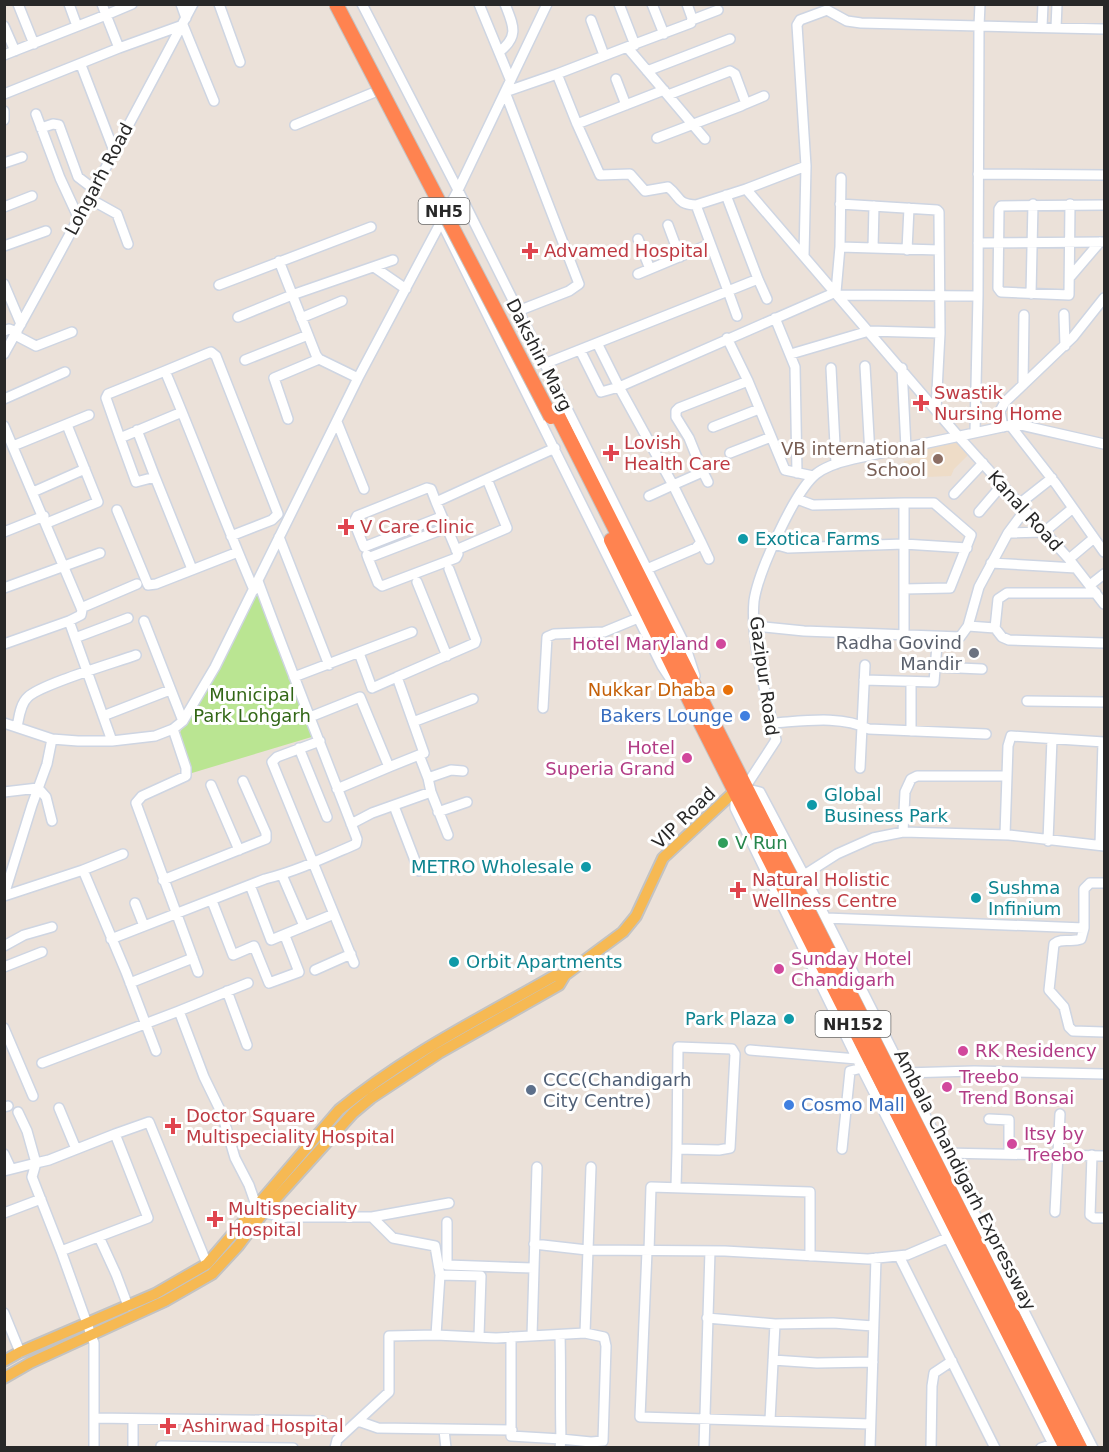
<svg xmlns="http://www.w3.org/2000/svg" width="1109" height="1452" font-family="'DejaVu Sans',sans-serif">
<rect width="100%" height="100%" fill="#ebe1d9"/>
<path fill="#eedcc7" d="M957,440L968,455L954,469L951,476L901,478L904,461L912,460V450Z"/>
<path fill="#bae592" d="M258,591L315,736L192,773L179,734L224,658Z"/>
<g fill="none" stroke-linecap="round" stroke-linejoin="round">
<g stroke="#ced5e2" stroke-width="12">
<path id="minor" d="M18,4L34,44
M69,4L77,26
M102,4L106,15L132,4
M181,4L186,18
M219,4L240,62
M362,4L458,190L647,569L685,645L695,676
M479,4L510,79
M619,4L635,45
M652,4L664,34
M591,20L604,55
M692,20L718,10
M4,26L15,51
M1042,27L1043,4
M1056,28L1057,4
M627,47L691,23L692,18L687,4
M499,52C520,36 513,25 505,4
M4,55L106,15L119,48
M81,65L114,151
M647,71L730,39
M557,74L627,47L705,139
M616,79L626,105
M4,94L119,48L183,25L214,101
M745,104L764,96
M4,111V120
M36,114L60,178L79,219
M577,124L664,90
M295,125L375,92
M41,128L53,124L59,125L78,177L95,190
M657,138L741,106L745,104V101L735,74L730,71L668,95
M4,163L22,157
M978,174L1104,175
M746,189L806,166L797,25L800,20L827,10L847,21L861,23L979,26L980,4
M90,199L117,214L128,244
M431,201L662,666L679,692
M840,204L937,210L939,212L940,333L936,410
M1070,204L1069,295L1001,292L998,288L999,209L1001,206L1104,205
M696,205L728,291L758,279L726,195
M4,207L32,196
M668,225L680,257
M638,239L650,269
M978,243L1104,242
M4,246L46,231
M840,247L939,250
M873,248L874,206
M907,250L909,208
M804,256L806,166
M279,261L316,355L319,359L358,378
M374,267L406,289
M638,274L710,244
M1070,277L1100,242
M758,279L767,299
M4,284L21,324
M219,285L371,227
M1031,294L1033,204
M839,295L978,296L979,26L1104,29
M518,311L569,291L579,284L505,92L557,74L577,124L600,175L630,174L645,191L668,187C681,197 676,204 696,205L746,189L958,436L1069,559L1104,604
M1064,314L1065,346
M238,317L292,295L393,260
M301,318L342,301
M775,318L795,367L797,473
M4,331L9,329L17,332
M15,335L36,346L72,332
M727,338L748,381
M580,350L601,392L619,387L597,343
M4,354C69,238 131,121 193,4
M791,354L869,331L940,333
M245,360L308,335
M544,364L728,291L737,316
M865,366L870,455
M831,368L836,464
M902,368L906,448
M165,371L206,354L211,352L216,356L278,514L272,520L231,536
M1023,385L1024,315
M4,399L65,372
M182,412L120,438L106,398L108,394L165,371C196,444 223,518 254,590
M288,419L274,378L319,359
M337,422L364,489
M1010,425L1056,484L1104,552
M4,426L82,610L81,615L69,621L112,741
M713,427L759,409
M1003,427L1000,411L1005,402L1073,337L1104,298
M137,430L155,477
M975,432L978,296
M120,438L136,482L155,477L192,569
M13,446L89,415
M730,453L771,437
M702,470L708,482
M33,492L85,469
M954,494L983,463
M649,496L673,485L619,387L836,292L840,247L841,178
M797,499L813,505L904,503V634
M436,502L431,489L427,488L357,516L354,522L364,547L441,517
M904,503H934L971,535L950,588L904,589
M1019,504L1052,478
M117,510L148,585L156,584L238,552
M979,512L1002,485
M47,523L98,502L67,425
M4,532L44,516
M1008,533L1044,532L1073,508
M279,537L329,665
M701,542L709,559
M774,544L788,548L904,544L967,548
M456,550L507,528L487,479
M367,555L368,558L446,528
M368,558L378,583L382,586L456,558L458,554L436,502L555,448
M1069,559L1094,538
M991,563L1076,568
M647,569L696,548L701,542L673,485L698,474L702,470L689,438L676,417V411L679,408L748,381L785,470L813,476
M417,582L447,656
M1090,585L1104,574
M4,588L100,553
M81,608L137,584
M144,621L183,721
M755,626L804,631L960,637L968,626L995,628L1002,637L1009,640L1104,643
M968,626L979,587L1008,533L1025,510
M995,628L998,599L1007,593H1096
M75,638L128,618
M4,644L69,621
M359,653L372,688L397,677
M936,667L982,669
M294,677L412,632
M864,680L934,682L937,645
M1027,701L1104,702
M543,708L547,637L554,634L604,632L638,618
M103,716L170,690
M310,717L360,697L389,767L424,753L397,677L475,643L476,640L449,569
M413,722L473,699
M4,723L52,739L78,741H112L155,736L173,729L183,721L215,667L358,378L458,190L547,4
M773,723C804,721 841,715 869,729L986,734
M17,727C19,718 20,704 28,697C41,684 114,663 136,655
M173,729L186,768V776L142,796L136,803L198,972
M911,731V682
M320,741L277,757L272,762L354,963
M299,748L327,817
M419,755L428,778
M860,768L865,665
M211,785L239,850
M746,786L776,740C768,699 750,642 754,601C758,573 794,492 816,474C826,466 840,462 853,459L1016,424L1104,444
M337,789L389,767
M748,789L760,792L804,875L1093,1448
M4,792L38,788L46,797L52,821
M431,792L428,778L451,770L463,771
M735,796V808L857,1059L1055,1448
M394,806L419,871
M438,812L467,802
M351,824L372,813L431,792L448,835
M903,832L905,792L911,779L917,776H1007
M1005,835L1008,746L1011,736L1104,742
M1048,841L1052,739
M1100,845L1103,742
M83,870L123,854
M282,875L304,926
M804,875L837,854L873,838L903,832L1009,835L1104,846
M163,880L266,839V833L243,781
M1104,883H1090L1084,889V928L1081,939C1071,943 1062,937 1054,944L1049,990L1064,1007L1069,1027L1073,1031L1104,1032
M250,885L271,940L334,914
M4,895L32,805L47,764L52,739
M4,896L83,870L126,972L156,1051
M212,901L233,955L254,946L269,983L299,972L285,936
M135,903L144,926
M826,918L1084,928
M111,939L265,879C297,871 326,857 356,844L357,839C324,753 290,668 258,581
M4,946L24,935L52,927
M4,967L42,952
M315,970L351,954
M130,983L193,958
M227,991L247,1045
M179,1011L248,983
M4,1028L33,1096
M750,1050L857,1059
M42,1063L179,1011L204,1077L222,1114L235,1158L249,1185L256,1205L263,1213L288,1217H372L449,1203
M904,1073L974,1071L1104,1074
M4,1107L8,1106
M59,1108L76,1149
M989,1119L1009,1120V1154
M115,1134L149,1122L207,1264
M842,1149L850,1071L862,1068
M944,1153L1104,1156
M4,1154L11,1169
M1092,1155L1090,1215L1094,1218H1104
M4,1171L36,1163L27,1131L18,1112
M676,1187L677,1149L719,1150L730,1148L735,1054L732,1049L678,1047L677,1149
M1055,1212L1060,1114
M4,1213L41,1199
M372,1217L393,1238L435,1246L440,1275L436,1335L496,1338L585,1333L591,1167
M447,1222V1265L533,1268
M99,1237L116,1274L128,1306
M534,1244L587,1250L725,1251L868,1259L907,1255L947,1238
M61,1251L148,1218L115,1134L49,1160L36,1163L32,1177L61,1251L94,1343V1448
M647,1251L640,1417L870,1424
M649,1251L651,1187L810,1192V1256
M899,1256L995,1448
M440,1275L481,1276L479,1336
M4,1313L20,1352
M707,1318L775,1324L833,1323L873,1326
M560,1335C561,1370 560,1404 561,1439L591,1442L603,1441L606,1346L604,1337L585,1333
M532,1336L537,1167
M511,1337V1436L561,1439L560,1448
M773,1360L817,1363L873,1362
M94,1418L322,1421
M133,1419V1448
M770,1420L775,1324
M358,1421L378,1428L512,1430
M444,1430L446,1448
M161,1448V1446L293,1448
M335,1448L337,1440L389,1392V1336L436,1335
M704,1448L710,1251
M870,1448L876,1258
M931,1448L932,1386L934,1373L952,1361
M1041,1448L1053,1444"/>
</g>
<g stroke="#c3c3c3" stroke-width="14">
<path id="major" d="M4,1361L20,1352L155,1294L207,1264L339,1110C404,1056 481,1018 554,976L565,975
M4,1378L30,1363L165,1301L212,1274L238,1246L263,1213L353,1113L371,1098L439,1053L559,985L565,975L623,932L636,916L663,858L735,791"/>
</g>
<g stroke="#c3c3c3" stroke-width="16">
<path id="highway" d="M557,414L1080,1448
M611,540L702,726L1066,1448"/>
</g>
<use href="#minor" stroke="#fff" stroke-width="9"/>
<use href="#major" stroke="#f6b953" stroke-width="10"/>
<use href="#highway" stroke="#ff8350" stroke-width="14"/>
<g stroke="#c3c3c3" stroke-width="16" stroke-linecap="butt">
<path id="highway-bridge" d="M336,4L551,417"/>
</g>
<use href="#highway-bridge" stroke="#ff8350" stroke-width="14"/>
</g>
<g fill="#e0444e" stroke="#fff" stroke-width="2">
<path d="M527 242h6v6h6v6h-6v6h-6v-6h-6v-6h6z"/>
<path d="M918 394h6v6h6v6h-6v6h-6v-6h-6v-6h6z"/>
<path d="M608 444h6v6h6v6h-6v6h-6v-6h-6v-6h6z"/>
<path d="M343 518h6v6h6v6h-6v6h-6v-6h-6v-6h6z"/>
<path d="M735 881h6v6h6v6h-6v6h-6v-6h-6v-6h6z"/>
<path d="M170 1117h6v6h6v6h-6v6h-6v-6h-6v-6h6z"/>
<path d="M212 1210h6v6h6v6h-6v6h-6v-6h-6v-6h6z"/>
<path d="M165 1417h6v6h6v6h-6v6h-6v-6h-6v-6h6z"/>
</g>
<circle fill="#8d6e63" stroke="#fff" stroke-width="2" cx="938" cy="459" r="6"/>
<g fill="#0f9aa8" stroke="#fff" stroke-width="2">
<circle cx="743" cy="539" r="6"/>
<circle cx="812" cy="805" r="6"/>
<circle cx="586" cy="867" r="6"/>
<circle cx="976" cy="898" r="6"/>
<circle cx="454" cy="962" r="6"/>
<circle cx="789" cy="1019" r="6"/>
</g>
<g fill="#d1479c" stroke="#fff" stroke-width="2">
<circle cx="721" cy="644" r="6"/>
<circle cx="687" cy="758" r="6"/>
<circle cx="779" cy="969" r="6"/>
<circle cx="963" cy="1051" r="6"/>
<circle cx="947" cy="1087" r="6"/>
<circle cx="1012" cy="1144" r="6"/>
</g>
<circle fill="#6b7280" stroke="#fff" stroke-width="2" cx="974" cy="653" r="6"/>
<circle fill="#e8710a" stroke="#fff" stroke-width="2" cx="728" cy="690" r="6"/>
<g fill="#3f7fe0" stroke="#fff" stroke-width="2">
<circle cx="745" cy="716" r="6"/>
<circle cx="789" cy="1105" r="6"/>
</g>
<circle fill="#2e9e5b" stroke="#fff" stroke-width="2" cx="723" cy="843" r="6"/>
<circle fill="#5c6f8a" stroke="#fff" stroke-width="2" cx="531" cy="1090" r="6"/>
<g text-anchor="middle" stroke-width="6" stroke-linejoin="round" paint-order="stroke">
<g fill="#fff" stroke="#686868" stroke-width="1.5">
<rect x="418.5" y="198" width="51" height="26" rx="4.5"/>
<rect x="815.5" y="1011" width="75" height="26" rx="4.5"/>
</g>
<g font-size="16" font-weight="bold" fill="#282828">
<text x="444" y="217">NH5</text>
<text x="853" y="1030">NH152</text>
</g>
<g font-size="18" fill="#282828" stroke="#fff">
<text transform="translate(99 179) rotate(-62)" y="6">Lohgarh Road</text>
<text transform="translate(539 355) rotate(63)" y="6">Dakshin Marg</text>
<text transform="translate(1025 511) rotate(48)" y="6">Kanal Road</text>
<text transform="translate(764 676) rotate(82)" y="6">Gazipur Road</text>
<text transform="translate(684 818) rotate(-44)" y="6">VIP Road</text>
<text transform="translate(965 1180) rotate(63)" y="6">Ambala Chandigarh Expressway</text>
</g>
<g font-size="18" fill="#be3a42" stroke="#fff" text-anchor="start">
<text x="544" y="257">Advamed Hospital</text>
<text x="934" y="399">Swastik<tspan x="934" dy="21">Nursing Home</tspan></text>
<text x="624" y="449">Lovish<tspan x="624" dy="21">Health Care</tspan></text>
<text x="360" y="533">V Care Clinic</text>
<text x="752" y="886">Natural Holistic<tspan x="752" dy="21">Wellness Centre</tspan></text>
<text x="186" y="1122">Doctor Square<tspan x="186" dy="21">Multispeciality Hospital</tspan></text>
<text x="228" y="1215">Multispeciality<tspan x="228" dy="21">Hospital</tspan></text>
<text x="182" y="1432">Ashirwad Hospital</text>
</g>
<g font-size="18" fill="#785e54" stroke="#fff" text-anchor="end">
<text x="926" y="455">VB international<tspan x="926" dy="21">School</tspan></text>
</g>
<g font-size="18" fill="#0d838f" stroke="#fff" text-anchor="start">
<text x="755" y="545">Exotica Farms</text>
<text x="824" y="801">Global<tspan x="824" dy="21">Business Park</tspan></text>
<text x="574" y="873" text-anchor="end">METRO Wholesale</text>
<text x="988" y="894">Sushma<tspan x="988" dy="21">Infinium</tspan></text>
<text x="466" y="968">Orbit Apartments</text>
<text x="777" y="1025" text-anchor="end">Park Plaza</text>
</g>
<g font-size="18" fill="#5b616d" stroke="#fff" text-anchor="end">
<text x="962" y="649">Radha Govind<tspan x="962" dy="21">Mandir</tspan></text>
</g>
<g font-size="18" fill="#b23c85" stroke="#fff" text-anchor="start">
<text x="709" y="650" text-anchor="end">Hotel Maryland</text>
<text x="675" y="754" text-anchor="end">Hotel<tspan x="675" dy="21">Superia Grand</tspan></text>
<text x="791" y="965">Sunday Hotel<tspan x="791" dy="21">Chandigarh</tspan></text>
<text x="975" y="1057">RK Residency</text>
<text x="959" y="1083">Treebo<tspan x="959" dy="21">Trend Bonsai</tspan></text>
<text x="1024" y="1140">Itsy by<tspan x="1024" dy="21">Treebo</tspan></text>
</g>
<g font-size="18" fill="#c56008" stroke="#fff" text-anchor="end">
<text x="716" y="696">Nukkar Dhaba</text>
</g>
<g font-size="18" fill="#326716" stroke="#fff">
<text x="252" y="701">Municipal<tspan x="252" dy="21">Park Lohgarh</tspan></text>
</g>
<g font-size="18" fill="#366cbe" stroke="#fff" text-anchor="end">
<text x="733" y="722">Bakers Lounge</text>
<text x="801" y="1111" text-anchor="start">Cosmo Mall</text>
</g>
<g font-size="18" fill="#27864d" stroke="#fff" text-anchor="start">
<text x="735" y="849">V Run</text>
</g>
<g font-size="18" fill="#4e5e75" stroke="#fff" text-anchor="start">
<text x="543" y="1086">CCC(Chandigarh<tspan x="543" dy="21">City Centre)</tspan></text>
</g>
</g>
<rect width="1109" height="1452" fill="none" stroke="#282828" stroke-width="12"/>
</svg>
